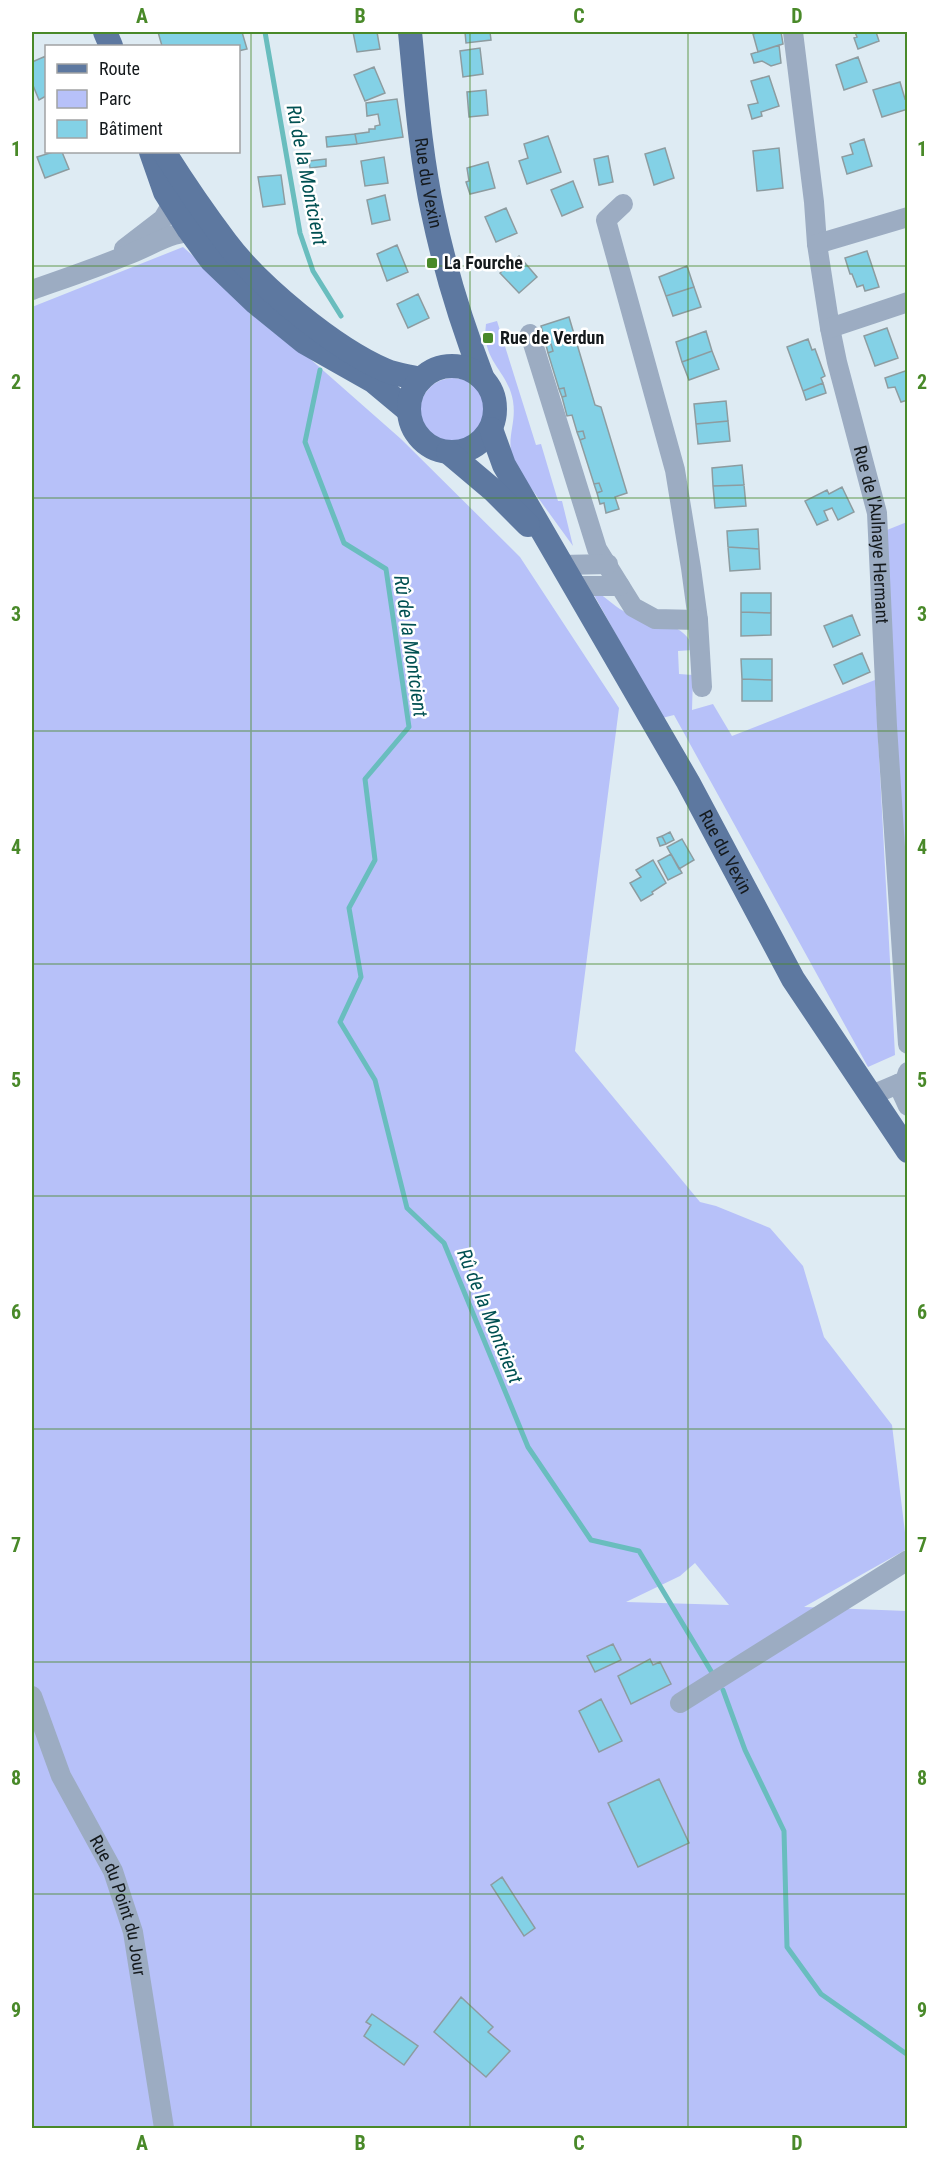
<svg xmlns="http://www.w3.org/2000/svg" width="939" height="2160" font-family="'Roboto Condensed',sans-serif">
<rect width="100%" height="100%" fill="#deebf3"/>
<path fill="#b7c1f9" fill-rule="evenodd" d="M183,247L401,439L520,557L619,708L575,1051L700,1202L716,1206L770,1228L803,1266L824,1337L892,1425L907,1549L804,1607L907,1611V2128H32V307ZM695,1563L729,1605L626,1602L680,1576Z
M497,321L536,445L541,444L558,501H562L573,546L515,466C504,439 517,426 513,401C508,370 481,362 486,324Z
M420 411a33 33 0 1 1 66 0a33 33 0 1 1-66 0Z
M907,522V951L887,530Z
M597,592C607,598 617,609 628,613C649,622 689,622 693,650L678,651L679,674L693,675L692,710L713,704L732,736L875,680L895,1055L868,1067L674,715L662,718L593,593Z"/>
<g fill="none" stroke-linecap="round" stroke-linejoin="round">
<path stroke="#69bdbe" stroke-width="5" d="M265,32L300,233L313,271L341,316
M320,370L305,442L344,543L386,569L409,727L365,779L375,860L349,908L361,977L340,1022L375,1080L407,1208L444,1243L528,1447L591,1540L639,1551L711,1671
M723,1690L745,1750L784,1831L787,1947L821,1994L908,2055"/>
</g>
<path fill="#83d1e6" stroke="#8d9ca0" stroke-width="1.5" d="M158,32H242L247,49L238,51V46H162Z
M353,32H377L380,49L357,52Z
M465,32H490L491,40L466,43Z
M760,32H781L783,44L758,52L753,34Z
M855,32H876L879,41L858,49L854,38L857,37Z
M779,45L781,63L771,66L762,61L754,63L751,54Z
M480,48L483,74L463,77L460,51Z
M46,56V96L39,100L32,83V62Z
M858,57L867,82L844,90L836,65Z
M374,67L385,93L365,101L354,75Z
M769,76L779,106L761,112L762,116L752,119L748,105L758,103L751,81Z
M900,82L905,99L908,98V109L882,117L873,90Z
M486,90L488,115L469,117L467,92Z
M397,99L403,137L357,144L355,134L369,132V129H375V126L380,125L378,114L367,116L366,103Z
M355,134L357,144L327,147L326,137Z
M548,136L561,172L527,184L519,161L528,158L524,144Z
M864,139L872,166L847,174L842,157L853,154L850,144Z
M665,148L674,178L654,185L645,154Z
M779,148L783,188L757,191L753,151Z
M53,152H62L69,169L45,178L37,157Z
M608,156L613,182L599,185L594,159Z
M384,157L388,183L365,186L361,161Z
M326,159V166L310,168L309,161Z
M488,162L495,188L470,194L466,182L469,181L467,168Z
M281,175L285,204L263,207L258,177Z
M573,181L583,207L562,216L551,190Z
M385,195L390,220L372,224L367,200Z
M506,208L517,233L496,242L485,217Z
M397,245L408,272L387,281L377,254Z
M867,251L879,287L865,291L863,285L857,287L852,274H850L845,258Z
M519,256L537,277L519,293L500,273Z
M687,266L694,287L666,296L659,277Z
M694,287L701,307L673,316L666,296Z
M418,294L429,318L408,328L397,304Z
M569,317L595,405L601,407L627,493L615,497L619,509L606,513L604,503L600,504L597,493L602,491L599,483L594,484L580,440L585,438L583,431L577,432L572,415L567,416L562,397L566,396L564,388L559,389L548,353L553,351L551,344L546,345L541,326Z
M887,328L898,358L875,366L864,336Z
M706,331L712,351L682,362L676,342Z
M808,339L812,350L815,349L825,376L821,378L823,383L803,391L787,347Z
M551,344L553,351L548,353L546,345Z
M712,351L719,369L689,380L682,362Z
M908,370V400L901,402L895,387L888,388L885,378Z
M823,383L826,393L806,400L803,391Z
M564,388L566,396L562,397L559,389Z
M726,401L728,421L696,424L694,404Z
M728,421L730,441L698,444L696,424Z
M583,431L585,438L580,440L577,432Z
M742,465L744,485L713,486L712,468Z
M599,483L602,491L597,493L594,484Z
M744,485L746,506L715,508L713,486Z
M842,487L854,512L838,520L832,508L824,511L828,520L817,525L805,501L827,490L829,494Z
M758,529L759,549L728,547L727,531Z
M728,547L759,549L760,569L730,571Z
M741,593H771V613L741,612Z
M741,612L771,613V635L741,636Z
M852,615L860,635L833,647L824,626Z
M862,653L870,672L843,684L834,665Z
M741,659H772V680L742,679Z
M742,679L772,680V701H742Z
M670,832L674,840L666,844L662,836Z
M662,836L666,844L660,846L657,838Z
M682,839L694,860L679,869L667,847Z
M671,854L682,873L668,880L658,861Z
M653,860L666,883L652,892L653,894L641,901L630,883L641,877L636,870Z
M613,1644L621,1660L595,1672L587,1656Z
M650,1659L653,1665L660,1662L671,1684L631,1704L618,1676Z
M601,1699L622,1741L599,1752L579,1711Z
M659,1779L689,1843L638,1867L608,1803Z
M502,1877L535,1928L524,1936L491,1885Z
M461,1997L493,2027L488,2032L510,2051L486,2077L434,2032Z
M372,2014L418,2046L404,2065L364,2036L371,2025L366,2022Z"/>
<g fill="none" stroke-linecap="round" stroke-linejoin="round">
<g stroke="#9cacc2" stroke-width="20">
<path id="s1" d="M793,32L814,202L817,244L830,328L837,362L877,513L887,726L908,1044"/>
<path d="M623,204L606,220L675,470L691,568L698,620L702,687"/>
<path d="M817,244L908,217"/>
<path d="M124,249L163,219L172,204"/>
<path d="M32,290C63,279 96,268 127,255C152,246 174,229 201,232"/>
<path d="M830,328L908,302"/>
<path d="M530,334L597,549L633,607L655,619L698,620"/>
<path d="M562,565L608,564"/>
<path d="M575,586H620"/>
<path d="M898,1084L908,1106"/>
<path d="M872,1095L905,1081L908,1072"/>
<path id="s2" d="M32,1696L61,1776L113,1871L133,1932L164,2128"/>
<path d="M680,1703L908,1560"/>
</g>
<g stroke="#5d78a0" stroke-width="24">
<path d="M105,32L111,46"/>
<path id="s3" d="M410,32C416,92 420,153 433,213C445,270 462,325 483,379"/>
<path d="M151,152L165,192L189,230L211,260L256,303L304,342L373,381L409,411"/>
<path d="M164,152C183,182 204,213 226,242C259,286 334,348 385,370C396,375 409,376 421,379"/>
<circle cx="452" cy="409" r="43"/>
<path id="s4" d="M491,429L504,465L688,782L793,979L908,1151"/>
<path d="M448,452L493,490L528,525"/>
</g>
</g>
<path fill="none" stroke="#498929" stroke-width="1.5" stroke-opacity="0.55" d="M251,32V2128M470,32V2128M688,32V2128M32,266H908M32,498H908M32,731H908M32,964H908M32,1196H908M32,1429H908M32,1662H908M32,1894H908"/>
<g fill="#498929" stroke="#fff" stroke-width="2">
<rect x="426" y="257" width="12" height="12" rx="3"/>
<rect x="482" y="332" width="12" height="12" rx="3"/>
</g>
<g text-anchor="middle" stroke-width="5" stroke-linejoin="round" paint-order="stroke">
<g font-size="18" fill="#14191c" stroke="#fff">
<text dy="6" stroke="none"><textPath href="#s3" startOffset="152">Rue du Vexin</textPath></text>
<text dy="6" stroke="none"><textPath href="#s1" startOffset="510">Rue de l'Aulnaye Hermant</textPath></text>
<text dy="6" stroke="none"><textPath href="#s4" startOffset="484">Rue du Vexin</textPath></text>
<text dy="6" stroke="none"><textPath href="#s2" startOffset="228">Rue du Point du Jour</textPath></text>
</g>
<g font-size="18" font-weight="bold" fill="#14191c" stroke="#fff" text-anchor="start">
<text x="444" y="269">La Fourche</text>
<text x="500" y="344">Rue de Verdun</text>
</g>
<g font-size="20" font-style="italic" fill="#005052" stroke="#fff">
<text transform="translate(307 175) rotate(79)" y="7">Rû de la Montcient</text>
<text transform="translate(411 646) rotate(82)" y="7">Rû de la Montcient</text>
<text transform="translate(490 1316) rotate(68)" y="7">Rû de la Montcient</text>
</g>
</g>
<rect width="939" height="2160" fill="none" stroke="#ffffff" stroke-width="66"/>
<rect x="45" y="45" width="195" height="108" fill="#ffffff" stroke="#a1a3a4" stroke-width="1.5"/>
<rect x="57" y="64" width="30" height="9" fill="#5d78a0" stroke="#a1a3a4" stroke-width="1.5"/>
<text x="99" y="75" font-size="18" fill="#14191c">Route</text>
<rect x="57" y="90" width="30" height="18" fill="#b7c1f9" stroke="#a1a3a4" stroke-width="1.5"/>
<text x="99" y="105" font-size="18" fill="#14191c">Parc</text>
<rect x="57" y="120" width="30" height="18" fill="#83d1e6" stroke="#a1a3a4" stroke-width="1.5"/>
<text x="99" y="135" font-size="18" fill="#14191c">Bâtiment</text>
<rect x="33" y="33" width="873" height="2094" fill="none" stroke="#498929" stroke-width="2"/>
<g font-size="20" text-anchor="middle" font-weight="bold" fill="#498929">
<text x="142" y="23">A</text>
<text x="360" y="23">B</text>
<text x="579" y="23">C</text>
<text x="797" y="23">D</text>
<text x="16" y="156">1</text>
<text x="922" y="156">1</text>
<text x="16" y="389">2</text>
<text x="922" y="389">2</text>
<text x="16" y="621">3</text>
<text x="922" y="621">3</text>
<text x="16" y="854">4</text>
<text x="922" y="854">4</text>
<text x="16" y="1087">5</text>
<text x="922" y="1087">5</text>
<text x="16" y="1319">6</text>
<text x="922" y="1319">6</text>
<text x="16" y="1552">7</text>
<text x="922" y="1552">7</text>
<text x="16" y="1785">8</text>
<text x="922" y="1785">8</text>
<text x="16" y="2017">9</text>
<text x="922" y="2017">9</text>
<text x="142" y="2150">A</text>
<text x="360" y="2150">B</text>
<text x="579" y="2150">C</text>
<text x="797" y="2150">D</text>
</g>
</svg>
